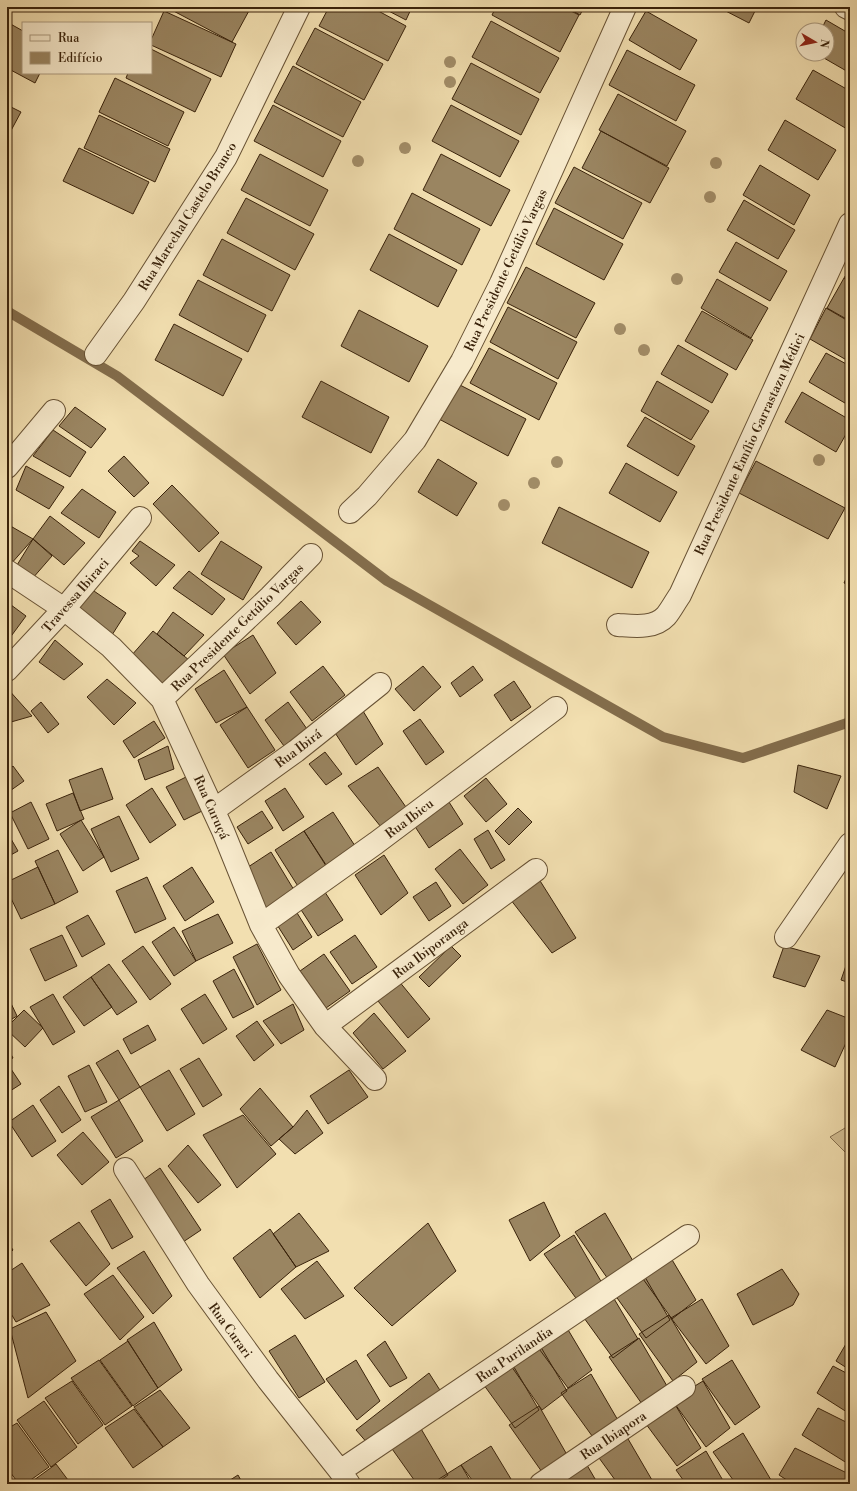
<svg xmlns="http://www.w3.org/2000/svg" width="857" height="1491" font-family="'Libre Bodoni',serif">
<rect width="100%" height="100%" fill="#f2dfb0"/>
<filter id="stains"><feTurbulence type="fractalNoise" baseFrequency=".005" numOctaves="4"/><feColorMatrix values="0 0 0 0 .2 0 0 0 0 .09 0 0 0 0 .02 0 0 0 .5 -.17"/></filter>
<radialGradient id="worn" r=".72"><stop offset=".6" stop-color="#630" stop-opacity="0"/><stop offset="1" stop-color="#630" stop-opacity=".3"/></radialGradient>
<path fill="#d3bf94" stroke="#867150" d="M850,1125V1157L830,1137Z"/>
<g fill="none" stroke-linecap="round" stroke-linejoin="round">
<path stroke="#836d4c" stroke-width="10" d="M7,311L117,376L387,581L663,737L743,758L850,722"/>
</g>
<path fill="#9a8561" stroke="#3a230b" d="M166,7H251L232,42Z
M329,7H371L406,26L388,61L319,26Z
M381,7H412L406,20Z
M496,7H563L579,15L560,52L492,15Z
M566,7H584L580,15Z
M718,7H757L749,23Z
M164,11L236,44L221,77L151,45V40Z
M646,11L697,40L680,70L629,40Z
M826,20L850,34V73L817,54H827V30H821Z
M491,21L559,58L540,93L472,57Z
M7,22L23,31V73H40L35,83L7,68Z
M315,28L383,64L364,100L296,64Z
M151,49L211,79L195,112L126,78L128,73H151Z
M627,50L695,85L676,121L609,85Z
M471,63L539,99L521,135L452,99Z
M293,66L361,102L343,137L274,102Z
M813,70L850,91V123L847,129L796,99Z
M115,78L184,112L168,146L99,112Z
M618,94L686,131L667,166L599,130Z
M7,105L21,112L7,138Z
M273,105L341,141L323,177L254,141Z
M451,105L519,141L500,177L432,141Z
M99,115L170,149L155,182L84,148Z
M785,120L836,150L818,180L768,150Z
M601,131L669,168L650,203L582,168Z
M79,148L149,182L133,214L63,181Z
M260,154L328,190L310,226L241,190Z
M441,154L510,190L491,226L423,190Z
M760,165L810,195L794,225L743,195Z
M574,167L642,203L623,239L555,203Z
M412,193L480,229L462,265L394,229Z
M246,198L314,234L295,270L227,233Z
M744,200L795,230L778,259L727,230Z
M554,208L623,244L604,280L536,244Z
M389,234L457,270L438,307L370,270Z
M222,239L290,275L272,311L203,275Z
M736,242L787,271L770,301L719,272Z
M526,267L595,303L576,338L507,303Z
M850,268V281L844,278Z
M844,278L850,282V321L827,308Z
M717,279L768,308L751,338L701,308Z
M198,280L266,315L248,352L179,315Z
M508,307L577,342L558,379L490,342Z
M826,308L850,322V362L810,339Z
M359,310L428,346L409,382L341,346Z
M702,311L753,340L736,370L685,341Z
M174,324L242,359L223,396L155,360Z
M678,345L728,374L712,403L661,374Z
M489,348L557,383L539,420L470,383Z
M826,353L850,366V406L809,382Z
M321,381L389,417L371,453L302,417Z
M657,381L709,411L691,440L641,411Z
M458,384L526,419L508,456L439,419Z
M802,392L850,420V427L836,452L785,422Z
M75,407L106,429L91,448L59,426Z
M645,417L695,446L678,476L627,446Z
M53,430L86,452L70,477L33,456Z
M124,456L149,483L134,497L108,471Z
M438,459L477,483L457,516L418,492Z
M756,461L845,508L828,539L739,493Z
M626,463L677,492L660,522L609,493Z
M26,466L64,487L49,509L16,490Z
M172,485L219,533L199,552L153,504Z
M82,489L116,512L99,538L61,513Z
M559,507L649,552L632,588L542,543Z
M50,516L85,543L64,565L33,539Z
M7,524L33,539L10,565L7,563Z
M33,539L52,556L32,579L14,570Z
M140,541L175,565L156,586L130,563L139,556L132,551Z
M221,541L262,567L243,600L201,574Z
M850,570V585L844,583Z
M189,571L225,599L212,615L173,588Z
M91,589L126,613L112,635L77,611Z
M301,601L321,622L296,645L277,623Z
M7,602L26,616L9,639L7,638Z
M173,612L204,635L184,656L157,634Z
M153,631L189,660L163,687L131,656Z
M253,635L276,673L250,694L223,654Z
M55,640L83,664L64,680L39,662Z
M323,666L345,695L312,721L290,692Z
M423,666L441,687L414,711L395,689Z
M473,666L483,680L460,697L451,683Z
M224,670L247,707L216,723L195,689Z
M107,679L136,703L114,725L87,697Z
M514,681L531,707L511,721L494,695Z
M7,688L32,716L11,722L7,718Z
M41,702L59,724L48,733L31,711Z
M288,702L307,729L284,746L265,720Z
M360,706L383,744L356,765L330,725Z
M247,707L275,750L248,768L220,725Z
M420,719L444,752L426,765L403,731Z
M154,721L165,738L134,758L123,741Z
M168,746L174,769L145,780L138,760Z
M325,752L342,774L326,785L309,764Z
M798,765L841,776L827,809L794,792Z
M13,766L24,781L7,793V771Z
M378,767L408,810L385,832L348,786Z
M102,768L113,799L80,811L69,780Z
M186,777L204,810L184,820L166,787Z
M486,778L507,804L486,822L464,796Z
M152,788L176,825L150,843L126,805Z
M285,788L304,817L283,831L265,801Z
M73,793L84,819L57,831L46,804Z
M31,802L49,839L28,849L10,813Z
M449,802L463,824L429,848L414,825Z
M518,808L532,822L509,845L495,831Z
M262,811L273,828L248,844L237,827Z
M333,812L357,849L330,871L304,831Z
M119,816L139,859L111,872L91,829Z
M81,820L104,857L83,871L60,834Z
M488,830L505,860L491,869L474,839Z
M304,831L328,869L301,891L275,850Z
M7,832L18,851L7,857Z
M460,849L488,885L463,904L435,869Z
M58,850L78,892L55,904L35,861Z
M271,852L294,890L267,911L242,871Z
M384,855L408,893L381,915L355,875Z
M38,867L55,904L21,919L7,890V882Z
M192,867L214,902L185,921L163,886Z
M537,876L576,938L552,953L507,895Z
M147,877L166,919L135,933L116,891Z
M436,882L451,906L429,921L413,897Z
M321,886L343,920L318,936L296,902Z
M294,908L312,937L293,950L274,920Z
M218,914L233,943L196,961L182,931Z
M88,915L105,944L82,957L66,927Z
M174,927L196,961L174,976L152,942Z
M62,935L77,966L45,981L30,949Z
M355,935L377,967L352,984L330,952Z
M257,944L281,990L257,1005L233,957Z
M143,946L171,984L150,1000L122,961Z
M451,946L461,956L429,987L419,977Z
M784,946L820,956L805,987L773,977Z
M324,954L350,991L326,1008L300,971Z
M850,954V983L841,980Z
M109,964L137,1002L117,1015L91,977Z
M234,969L254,1007L233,1018L213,981Z
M91,977L112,1007L84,1026L63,997Z
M398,980L430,1019L408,1038L378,1001Z
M53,994L75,1032L53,1045L30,1007Z
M205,994L227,1029L203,1044L181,1009Z
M8,997L17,1016L7,1022V998Z
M293,1004L304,1030L281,1044L263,1021Z
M24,1010L43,1028L25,1047L7,1030V1027Z
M827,1010L850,1019V1034L835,1067L801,1050Z
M374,1013L406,1051L383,1069L353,1033Z
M257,1021L274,1045L254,1061L236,1036Z
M148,1025L156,1040L131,1054L123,1039Z
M7,1047L13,1058L7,1061Z
M118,1050L140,1087L119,1100L96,1063Z
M199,1058L222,1095L203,1107L180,1069Z
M7,1063L21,1084L7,1093Z
M89,1065L107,1102L85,1112L68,1076Z
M169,1070L195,1114L167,1131L140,1087Z
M349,1070L368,1097L328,1124L310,1096Z
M59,1086L81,1120L62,1133L40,1100Z
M260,1088L293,1127L271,1146L240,1109Z
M119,1100L143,1141L116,1158L91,1117Z
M33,1105L56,1141L32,1157L9,1122Z
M307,1110L323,1133L295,1154L279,1139L293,1127Z
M243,1115L276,1154L237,1188L203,1135Z
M83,1132L109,1162L82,1185L57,1155Z
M188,1145L221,1185L198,1203L168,1166Z
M160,1168L201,1230L177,1246L136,1185Z
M110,1199L133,1237L112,1249L91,1211Z
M544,1202L560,1236L530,1261L509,1220Z
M299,1213L329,1251L296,1267L273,1234Z
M605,1213L633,1261L608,1279L575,1232Z
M79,1222L110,1264L86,1286L50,1241Z
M428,1223L456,1271L392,1326L354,1288Z
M270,1229L296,1267L260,1298L233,1258Z
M574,1235L602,1283L578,1301L544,1254Z
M7,1241L13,1250L7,1256Z
M144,1251L172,1296L153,1314L117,1268Z
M668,1253L696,1300L672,1319L638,1272Z
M317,1261L344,1296L305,1319L281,1289Z
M22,1263L50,1305L16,1322L7,1307V1273Z
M782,1269L799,1294L793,1305L753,1325L737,1294Z
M642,1272L670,1320L646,1338L612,1291Z
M113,1275L144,1317L120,1340L84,1294Z
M610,1292L638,1339L613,1358L579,1311Z
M702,1299L729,1346L706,1364L671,1318Z
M46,1312L76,1361L28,1398L10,1329Z
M669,1315L697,1362L673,1381L639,1334Z
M154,1322L182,1370L158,1388L127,1340Z
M564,1323L592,1370L568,1388L534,1342Z
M295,1335L325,1382L299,1398L269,1351Z
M850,1337V1370L836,1361Z
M639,1338L667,1386L642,1404L609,1357Z
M128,1341L158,1388L133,1406L100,1360Z
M385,1341L407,1378L390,1387L367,1355Z
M539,1344L567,1391L542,1410L509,1363Z
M99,1360L132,1406L105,1425L71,1378Z
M356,1360L380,1401L357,1420L326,1379Z
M732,1360L760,1407L735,1425L702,1379Z
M511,1362L539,1410L515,1428L481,1381Z
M833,1366L850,1375V1414L817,1393Z
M429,1373L443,1395L369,1445L356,1430Z
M591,1374L619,1422L595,1440L561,1393Z
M72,1381L103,1425L78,1444L45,1398Z
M703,1381L730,1428L706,1447L672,1400Z
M160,1390L190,1428L163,1447L134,1407Z
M44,1401L77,1447L51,1467L17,1420Z
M673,1401L701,1448L677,1466L643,1420Z
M539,1406L566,1453L542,1472L509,1425Z
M818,1408L850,1424V1465L802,1435Z
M134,1409L163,1447L133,1468L105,1428Z
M17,1423L49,1467L25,1484H19L7,1468V1429Z
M420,1427L448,1475L435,1484H417L390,1446Z
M624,1432L652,1480L646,1484H618L594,1451Z
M743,1433L771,1480L765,1484H736L713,1452Z
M491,1446L514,1484H475L461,1465Z
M795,1448L849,1474L843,1484H793L779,1475Z
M706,1451L725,1484H686L676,1470Z
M584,1460L598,1484H558Z
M56,1464L71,1484H31L30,1483Z
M461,1465L472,1484H431Z
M238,1475L243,1484H224Z"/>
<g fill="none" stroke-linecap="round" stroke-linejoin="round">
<g stroke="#685234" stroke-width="24">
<path id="street" d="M846,7L850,9
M96,354L134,301L226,157L299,7
M7,467L54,411
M350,512L367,496L415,440L462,361L501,283L625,7
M7,571L64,609L111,647L162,699L223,831L261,925L289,975L325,1026L375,1079
M618,625C634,626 654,629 666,616C671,610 675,602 680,595L850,224
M7,670L64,609L140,518
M162,699L270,597L311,555
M214,810L296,751L380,684
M261,925L376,843L556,708
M786,937L850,844
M325,1026L536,870
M125,1169L198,1284L268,1380L340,1471L349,1484
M340,1471L688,1236
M541,1484L684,1387"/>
</g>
<use href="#street" stroke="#f7eacc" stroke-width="22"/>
</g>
<g fill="#a28d68">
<circle cx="450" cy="62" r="6"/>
<circle cx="450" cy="82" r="6"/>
<circle cx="405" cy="148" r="6"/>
<circle cx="358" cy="161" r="6"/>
<circle cx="716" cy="163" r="6"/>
<circle cx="710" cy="197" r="6"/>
<circle cx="677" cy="279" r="6"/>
<circle cx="620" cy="329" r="6"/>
<circle cx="644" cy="350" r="6"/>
<circle cx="819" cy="460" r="6"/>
<circle cx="557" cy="462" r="6"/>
<circle cx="534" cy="483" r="6"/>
<circle cx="504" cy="505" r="6"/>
</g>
<g text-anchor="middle" stroke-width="3" stroke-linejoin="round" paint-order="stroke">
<g font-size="13" fill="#3a230b" stroke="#f7eacc">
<text transform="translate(187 216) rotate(-58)" y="5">Rua Marechal Castelo Branco</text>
<text transform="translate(505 270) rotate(-65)" y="5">Rua Presidente Getúlio Vargas</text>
<text transform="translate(749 444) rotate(-65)" y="5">Rua Presidente Emílio Garrastazu Médici</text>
<text transform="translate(75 595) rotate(-49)" y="5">Travessa Ibiraci</text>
<text transform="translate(237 627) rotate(-44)" y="5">Rua Presidente Getúlio Vargas</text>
<text transform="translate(298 748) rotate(-37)" y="5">Rua Ibirá</text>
<text transform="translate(212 807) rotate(66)" y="5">Rua Curuçá</text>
<text transform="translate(409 818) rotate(-37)" y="5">Rua Ibicu</text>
<text transform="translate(430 948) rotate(-37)" y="5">Rua Ibiporanga</text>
<text transform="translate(231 1330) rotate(54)" y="5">Rua Curari</text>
<text transform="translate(514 1354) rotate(-34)" y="5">Rua Purilandia</text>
<text transform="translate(613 1435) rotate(-34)" y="5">Rua Ibiapora</text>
</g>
</g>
<rect width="857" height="1491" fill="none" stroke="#f2dfb0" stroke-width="24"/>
<rect x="8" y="8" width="841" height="1475" fill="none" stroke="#3a230b" stroke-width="2"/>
<rect x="12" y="12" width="833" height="1467" fill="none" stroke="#3a230b"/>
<rect x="22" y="22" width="130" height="52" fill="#f7eacc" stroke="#ab9a7f"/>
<rect x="30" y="35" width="20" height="6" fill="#f7eacc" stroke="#ab9a7f"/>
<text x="58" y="42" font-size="12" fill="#3a230b">Rua</text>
<rect x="30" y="52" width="20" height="12" fill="#9a8561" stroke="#ab9a7f"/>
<text x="58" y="62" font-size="12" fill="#3a230b">Edifício</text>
<g transform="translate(815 42) rotate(99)"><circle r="19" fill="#f7eacc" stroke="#ab9a7f"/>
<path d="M0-3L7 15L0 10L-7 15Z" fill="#8f2418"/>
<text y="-6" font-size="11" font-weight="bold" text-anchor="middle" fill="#3a230b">N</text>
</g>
<rect width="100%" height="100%" filter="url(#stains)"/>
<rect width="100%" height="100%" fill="url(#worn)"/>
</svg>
